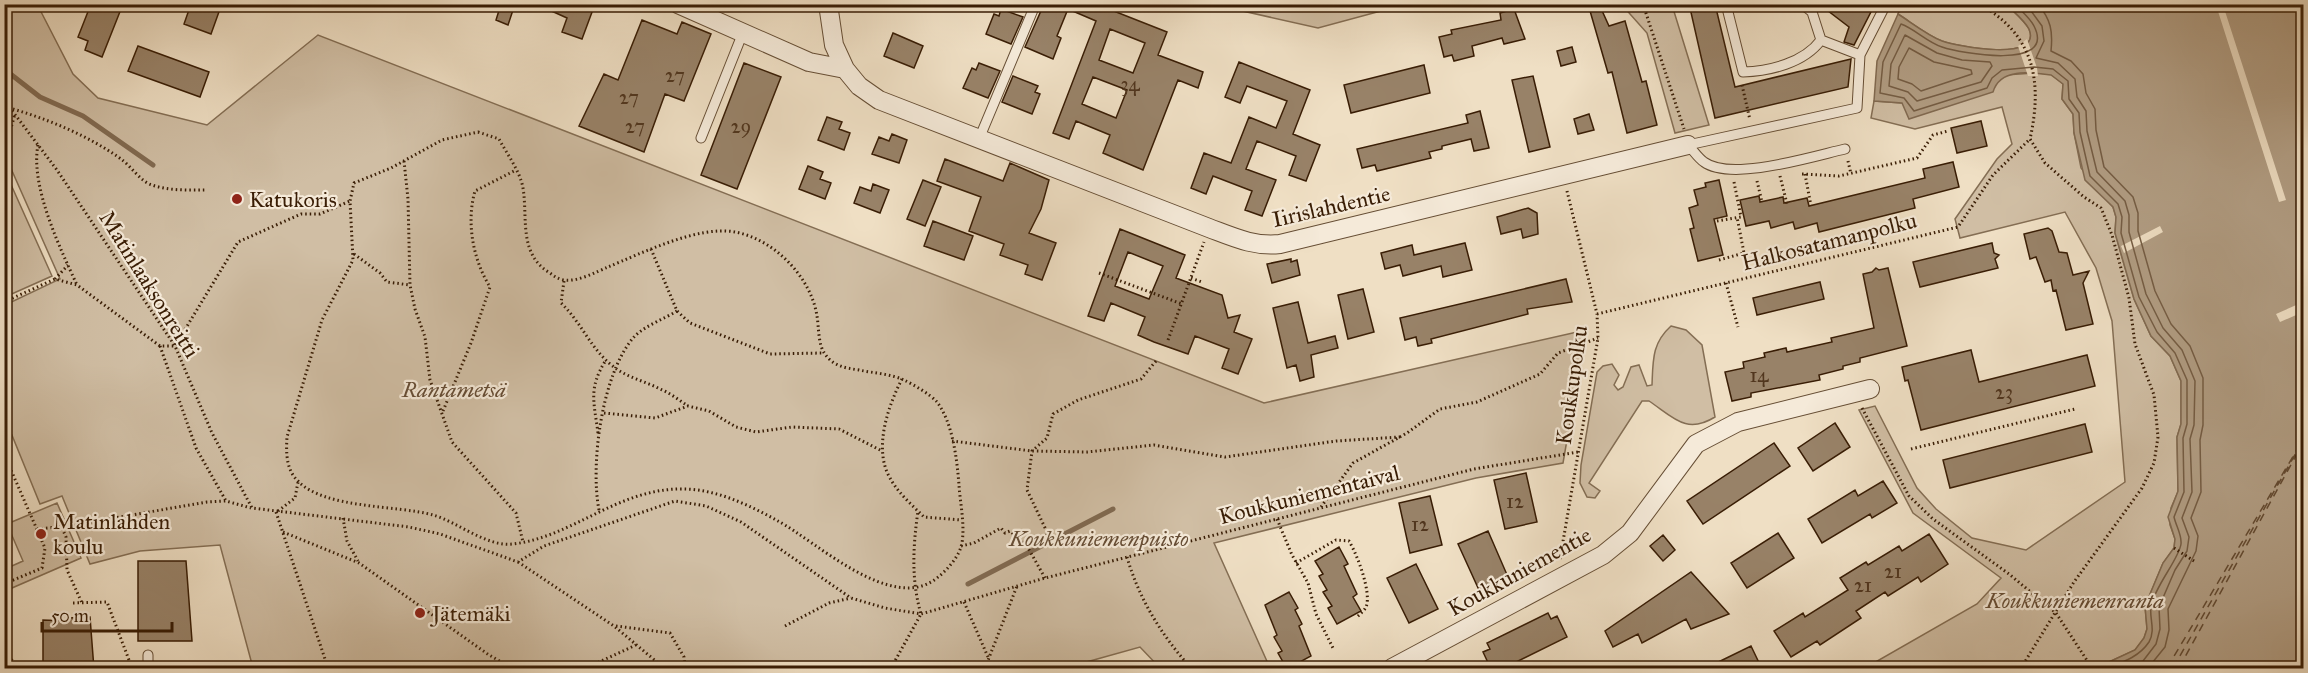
<svg xmlns="http://www.w3.org/2000/svg" width="2308" height="673" font-family="'IM FELL Great Primer',serif">
<rect width="100%" height="100%" fill="#efdfc4"/>
<filter id="stains"><feTurbulence type="fractalNoise" baseFrequency=".00333" numOctaves="4"/><feColorMatrix values="0 0 0 0 .2 0 0 0 0 .09 0 0 0 0 .02 0 0 0 .5 -.17"/></filter>
<radialGradient id="worn" r=".72"><stop offset=".6" stop-color="#630" stop-opacity="0"/><stop offset="1" stop-color="#630" stop-opacity=".3"/></radialGradient>
<path fill="#d0bea4" stroke="#846e54" stroke-width="1.5" d="M37,4L73,74L98,98L207,125L318,35L1264,403L1586,330L1563,463L1476,478L1214,543L1270,668H1160L1140,647L1083,663L1079,668H253L220,545L140,551L90,564L62,496L40,504L5,418V305L60,279L5,155V5Z
M1216,5H1403L1318,28Z
M1622,5H1672L1709,125L1675,133L1647,33Z
M1902,5H2007C2014,12 2025,21 2029,29C2043,63 1956,46 1942,41C1927,35 1912,23 1898,14Z
M2035,73L2051,74L2063,84L2062,99L2073,114L2074,133L2081,168L2113,207L2116,217L2115,233L2134,299L2151,336L2170,356L2181,381V424L2177,437L2178,492L2171,508L2170,525L2175,539L2174,548L2163,563L2145,606L2147,629L2144,638L2135,650L2096,668H1865L1977,604L2001,578L1913,513L1859,410L1875,406L1917,488L1936,509L1972,538L2026,550L2125,482L2112,321L2096,268L2065,212L1960,238L1955,219L1997,159L2012,144L2002,107L1915,129L1871,118L1874,101L1902,103L1996,82L2005,75Z
M4,169L52,276L5,297H4Z
M1671,326L1686,330L1702,345L1715,417C1686,435 1673,417 1649,401H1642L1589,483L1600,491L1595,498L1587,497L1580,483L1581,465L1597,372L1603,366L1612,364L1619,375L1614,385L1618,390L1623,387L1631,367L1639,365L1647,386L1652,385C1653,360 1652,343 1671,326Z
M57,503L81,558L5,591V569L23,561L7,524Z"/>
<path fill="#b19d83" stroke="#816a51" stroke-width="1.5" d="M2007,5H2303V668H2096L2135,650L2144,638L2147,629L2145,606L2163,563L2174,548L2175,539L2168,517L2178,491L2177,437L2181,424V381L2170,356L2151,336L2134,299L2115,233L2116,217L2113,207L2085,180L2074,133L2073,114L2062,99L2063,84L2051,75C2029,72 2000,68 1993,92L1909,119L1902,103L1874,101L1877,61L1898,14C1912,23 1927,35 1942,41C1956,46 2043,63 2029,29C2025,21 2014,12 2007,5Z"/>
<path fill="#efdfc4" d="M2216,5H2223L2286,200L2279,202Z
M2027,39L2037,68L2038,76H2028L2018,46Z
M2160,226L2163,232L2124,253L2121,246Z
M2303,302V312L2280,322L2276,314Z"/>
<g fill="none" stroke-linecap="round" stroke-linejoin="round">
<path stroke="#755d44" stroke-width="1.5" d="M2015,4C2021,11 2030,18 2034,26C2057,71 1959,53 1942,47C1927,42 1915,29 1901,24L1883,62L1880,93L1904,98L1914,111L1987,88L1992,78L2002,70L2034,67L2053,69L2068,81L2069,99L2079,113L2080,132L2090,176L2118,204L2122,217L2121,233L2139,297L2157,332L2175,353L2187,380V424L2183,438L2184,492L2174,517C2176,526 2182,535 2181,544C2179,559 2155,586 2151,606C2149,618 2156,630 2149,642C2139,657 2123,662 2107,668
M2026,4L2042,26L2044,41L2036,58L2058,63L2075,79L2077,97L2086,111L2087,131L2097,172L2125,201L2129,215V232L2146,294L2163,328L2182,350L2195,381L2194,425L2190,439L2192,492L2182,518L2189,537L2187,551L2175,570L2159,607L2160,629L2156,644L2143,661L2126,668
M2038,4C2051,20 2053,31 2051,51L2071,61L2083,74L2086,93L2095,109L2096,130L2104,167L2133,197L2138,213V231L2155,291L2171,324L2190,346L2203,378V425L2200,440L2201,492L2191,518L2198,536L2196,551L2168,609L2169,630L2165,647L2148,668
M1905,35L1937,53L1962,60L1990,62L1992,66L1981,82L1917,101L1908,92L1889,86L1891,64Z
M1909,48L1934,62L1971,70L1972,74L1921,91L1912,84L1898,79L1899,67Z"/>
<path stroke="#816a51" stroke-width="5" d="M1269,4C1297,11 1326,11 1355,4
M4,69L40,97L83,116L153,165
M968,584L1113,509"/>
<path stroke="#634a31" stroke-width="1.5" stroke-dasharray="8 6" stroke-linecap="butt" d="M2167,668L2304,438
M2173,668L2296,453
M2179,668L2304,441"/>
</g>
<path fill="#988268" stroke="#391d05" stroke-width="1.5" fill-rule="evenodd" d="M91,4H123L102,57L85,50L88,41L78,37Z
M191,4H208L220,9L211,34L184,24Z
M501,4H515L508,25L496,20Z
M536,4H595L582,39L562,32L567,18Z
M1044,4H1096L1167,32L1158,55L1203,72L1198,88L1178,80L1143,170L1103,153L1110,135L1076,121L1069,139L1053,133L1096,21L1068,9L1057,36L1061,38L1053,59L1025,47ZM1110,29L1145,43L1133,73L1099,60ZM1093,77L1127,90L1116,118L1082,104Z
M1588,4H1599L1609,26L1625,21L1642,82L1646,81L1657,125L1627,133L1612,72L1608,73Z
M1704,4H1715L1735,87L1851,59L1848,87L1715,118L1690,8Z
M1819,4H1875L1854,45L1844,42L1849,27Z
M1001,9L1023,17L1011,44L986,34L994,14L999,16Z
M1514,9L1525,39L1504,44L1502,38L1472,46L1474,56L1454,61L1452,55L1444,57L1439,37L1452,34L1451,30L1501,20L1500,13Z
M642,20L677,34L682,22L711,34L684,101L665,94L644,152L579,126L604,74L618,80Z
M893,33L923,46L914,68L884,56Z
M138,46L209,72L200,97L128,71Z
M1572,47L1576,62L1561,66L1557,51Z
M1239,62L1310,90L1293,134L1320,145L1306,181L1289,175L1296,156L1257,141L1246,169L1276,180L1262,216L1245,210L1252,191L1213,176L1206,194L1191,188L1204,153L1231,163L1249,117L1276,128L1287,101L1247,86L1240,103L1225,97Z
M744,63L781,77L737,189L701,175Z
M979,63L1000,71L988,98L963,88L972,68L976,70Z
M1424,65L1430,93L1351,113L1344,85Z
M1013,76L1038,86L1035,92L1040,94L1032,114L1002,102Z
M1533,76L1550,147L1529,152L1512,80Z
M1480,111L1489,148L1474,151L1471,139L1442,146V149L1429,152L1431,158L1377,171L1375,165L1362,168L1357,149L1468,123L1466,115Z
M1589,114L1594,130L1578,134L1574,119Z
M827,117L842,122L839,129L850,133L844,150L818,140Z
M1981,121L1987,146L1957,153L1951,128Z
M892,134L907,140L899,163L872,154L879,137L889,141Z
M945,159L1003,181L1010,163L1049,180L1041,209L1029,233L1056,243L1042,280L1025,274L1028,265L1000,255L1004,244L969,231L981,197L937,181Z
M1953,162L1959,187L1913,199L1915,208L1819,232L1817,223L1795,229L1793,222L1771,228L1769,221L1746,226L1740,200L1759,196L1760,202L1783,197L1784,203L1807,198L1809,206L1925,178L1923,169Z
M808,166L823,172L820,179L831,183L825,199L799,189Z
M923,180L941,187L925,226L907,219Z
M1719,180L1727,216L1714,219L1723,255L1698,261L1690,229L1694,228L1689,208L1698,205L1694,190L1706,187L1705,183Z
M873,184L889,190L880,213L854,203L860,187L871,191Z
M1528,208L1537,213L1538,234L1523,238L1521,229L1501,234L1497,217Z
M933,221L973,236L964,260L924,246Z
M2048,228L2052,231L2059,252L2067,253L2073,275L2089,271L2083,283L2093,324L2066,330L2056,290L2053,291L2051,280L2045,282L2036,257L2030,259L2024,234Z
M1120,229L1185,255L1176,278L1222,295L1228,318L1240,315L1234,332L1252,339L1238,374L1222,368L1229,349L1195,336L1188,354L1154,342L1138,335L1145,317L1111,303L1104,321L1088,316ZM1128,252L1163,266L1149,299L1115,286Z
M1465,243L1472,270L1443,277L1441,266L1403,276L1400,265L1385,269L1381,253L1412,245L1414,255Z
M1992,243L1994,253L1999,255L1995,259L1998,268L1920,287L1913,262Z
M1291,259V262L1297,260L1300,275L1272,283L1267,264Z
M1876,268L1879,270L1888,268L1907,346L1860,358V362L1843,366V369L1819,375L1820,380L1751,393V397L1732,401L1725,372L1744,368L1743,362L1765,357L1764,353L1786,348L1787,352L1832,342L1831,338L1874,328L1863,274L1872,272Z
M1566,279L1572,302L1527,309L1528,314L1431,339L1432,343L1418,346L1416,337L1405,340L1400,318Z
M1820,282L1824,299L1757,315L1753,298Z
M1363,289L1374,332L1348,339L1338,295Z
M1298,302L1308,343L1335,336L1338,348L1311,355L1314,377L1300,381L1296,365L1287,368L1273,308Z
M1971,350L1979,382L2087,355L2095,386L1921,430L1908,380L1905,381L1902,367Z
M1835,423L1850,447L1813,471L1798,448Z
M2085,424L2092,452L1950,488L1943,460Z
M1774,443L1790,466L1703,524L1687,501Z
M1526,473L1537,522L1505,529L1494,480Z
M1883,481L1897,503L1872,518L1870,514L1822,543L1808,519L1855,490L1858,496Z
M1430,496L1442,545L1410,553L1399,503Z
M1488,531L1508,577L1479,590L1458,544Z
M1778,533L1794,558L1747,588L1731,563Z
M1929,534L1948,564L1921,582L1918,577L1888,596L1885,592L1856,611L1861,618L1820,645L1817,641L1791,657L1774,631L1803,613L1805,617L1848,590L1840,578L1866,562L1868,565L1899,546L1902,551Z
M1663,535L1675,550L1663,561L1650,546Z
M1339,547L1348,564L1344,566L1357,594L1353,597L1361,611L1337,624L1328,608L1332,606L1323,592L1327,590L1319,576L1323,574L1315,561Z
M138,561H186L192,641H138Z
M1416,564L1438,609L1409,623L1387,578Z
M1691,572L1729,614L1691,629L1686,619L1642,643L1638,634L1613,647L1605,631Z
M1289,592L1298,608L1295,610L1302,624L1299,626L1311,656L1287,669L1278,653L1282,651L1274,637L1277,635L1265,605Z
M1548,613L1551,619L1557,616L1567,637L1502,669H1491L1483,652L1490,649L1487,643Z
M90,617L94,669H43V620L68,621V618Z
M1751,646L1762,669H1704Z"/>
<g fill="none" stroke-linecap="round" stroke-linejoin="round">
<g stroke="#664e35" stroke-width="11">
<path id="lane" d="M1726,4L1743,72C1770,71 1804,63 1821,40
M1802,4L1812,12L1821,40
M1821,40L1860,55
M701,138L742,35
M979,139L1033,10
M1688,145L1857,108L1860,55L1884,8
M1688,145C1693,150 1698,158 1704,162C1731,182 1814,156 1845,149
M148,668V655"/>
</g>
<g stroke="#664e35" stroke-width="20">
<path id="street" d="M678,4L809,62L845,69L859,86L879,100L1209,228C1233,237 1254,247 1280,244L1688,145
M828,4L834,45L845,69
M1392,668L1603,555L1630,533L1696,444L1738,422L1870,389"/>
</g>
<path stroke="#391d05" stroke-width="3" stroke-dasharray="1.5 3" stroke-linecap="butt" d="M1643,4L1684,129
M1979,4C2034,34 2043,81 2030,139L2045,163L2084,197L2101,208L2112,235L2129,298L2135,344L2154,395L2158,437L2154,463L2142,488L2074,582L2021,668
M1742,85L1750,120
M4,100L57,170L175,346L212,433L252,508L409,527L440,534L518,562L544,546L675,501L706,506L741,522L851,598L885,608L921,614L1045,578L1474,469L1578,452
M13,109C50,120 89,136 121,159C131,166 141,182 152,185C169,191 189,190 207,190
M478,132L499,139C507,154 520,171 523,188C528,218 518,254 550,273C554,276 558,279 564,280C578,282 596,272 608,267C642,253 699,225 735,232C774,239 811,277 817,316C819,328 818,345 825,354C833,366 845,368 859,370C873,373 891,374 904,380C914,385 930,394 937,402C953,423 957,460 959,485C960,503 966,529 961,547C957,559 947,570 937,578C892,614 817,542 778,521C749,505 716,489 683,489C618,488 573,537 513,544C486,547 458,522 433,515C398,505 324,509 298,481C286,470 286,452 287,437L322,320L353,260L350,201L354,183L391,168L442,140Z
M38,145C30,186 60,248 77,285
M4,152L15,114
M404,161L408,199L410,285L415,309L425,337L430,380L452,442L516,513L523,542
M1848,161L1851,174
M1802,174L1839,176L1917,158L1933,135L1948,131
M1805,174L1811,206
M1780,176L1787,204
M1757,181L1762,202
M1717,221L1741,217L1734,182
M651,249L677,311L690,323L770,354L823,353
M354,254L380,273L387,282L410,285
M1719,260L1744,253L1737,217
M1099,273L1182,304
M1191,278L1202,282
M55,279L68,265
M564,281L561,303C582,323 591,350 614,367C628,378 645,381 660,389C670,393 679,400 688,406
M1726,283L1738,327
M4,302L55,279L77,285L160,346H175L238,242L301,214H320L350,201
M1597,314L1958,227L1993,175L2030,139
M1168,340L1204,242
M160,346L196,448L226,501
M902,379C888,406 873,449 890,478C898,493 912,505 924,517L961,520
M1862,408L1909,496L1933,519L2009,574L2056,613L2092,668
M443,411L471,343L490,287C473,260 466,222 475,191L516,170
M604,413L655,418L688,406L709,411L736,427L756,432L792,427L839,429L882,451
M598,433C594,402 588,388 606,360
M952,441L1032,451L1087,452L1154,445L1225,457L1336,441L1400,437
M1911,449L2075,409
M4,454L45,548L42,568L4,584
M1321,507L1353,463L1407,433L1440,409L1477,402L1540,374L1558,353L1598,338
M599,510C590,464 602,373 634,337C644,326 664,319 677,311
M278,511L295,498L298,482
M276,512L328,668
M343,518L347,541L358,561
M1277,519L1292,555L1308,583L1316,614L1334,650
M62,528L66,537L67,570L82,603
M37,529L68,526L207,502L226,501L251,508
M283,532L359,563L489,655L512,668
M961,546L974,543L1001,528L1005,533L1010,531L1027,546
M2174,548L2194,561
M1127,557C1139,599 1162,636 1191,668
M1560,559L1598,338L1597,314L1567,191
M518,562L614,626L664,668
M1296,563L1336,540L1349,541C1357,554 1372,593 1366,607C1364,611 1360,614 1356,618
M1045,578L1027,546L1048,534L1027,490L1032,451L1047,438L1053,414L1078,400L1141,379L1156,361
M964,602L988,657
M73,603L107,602L132,668
M616,626L670,633L684,657L685,668
M785,626L829,603L851,598
M4,648L17,668
M591,668L599,662L636,645
M891,668L921,614C911,580 913,546 918,511
M985,668L1017,586
M1366,668L1374,663"/>
<use href="#lane" stroke="#f5ead9" stroke-width="9"/>
<use href="#street" stroke="#f5ead9" stroke-width="18"/>
</g>
<g fill="#8f2418" stroke="#f5ead9" stroke-width="2">
<circle cx="237" cy="199" r="6"/>
<circle cx="41" cy="534" r="6"/>
<circle cx="420" cy="613" r="6"/>
</g>
<g text-anchor="middle" stroke-width="4.5" stroke-linejoin="round" paint-order="stroke">
<g font-size="20" fill="#51361e">
<text x="675" y="82">27</text>
<text x="1130" y="91">34</text>
<text x="629" y="104">27</text>
<text x="635" y="133">27</text>
<text x="741" y="133">29</text>
<text x="1759" y="382">14</text>
<text x="2004" y="399">23</text>
<text x="1515" y="508">12</text>
<text x="1420" y="531">12</text>
<text x="1893" y="578">21</text>
<text x="1863" y="592">21</text>
</g>
<g font-size="22" fill="#391d05" stroke="#f5ead9" text-anchor="start">
<text x="249" y="207">Katukoris</text>
<text x="53" y="529">Matinlahden<tspan x="53" dy="25">koulu</tspan></text>
<text x="432" y="621">Jätemäki</text>
</g>
<g font-size="22" fill="#391d05" stroke="#f5ead9">
<text transform="translate(1331 206) rotate(-13)" y="8">Iirislahdentie</text>
<text transform="translate(1829 241) rotate(-14)" y="8">Halkosatamanpolku</text>
<text transform="translate(150 284) rotate(58)" y="8">Matinlaaksonreitti</text>
<text transform="translate(1571 385) rotate(-82)" y="8">Koukkupolku</text>
<text transform="translate(1309 494) rotate(-14)" y="8">Koukkuniementaival</text>
<text transform="translate(1519 571) rotate(-29)" y="8">Koukkuniementie</text>
</g>
<g font-size="22" font-style="italic" fill="#664d35" stroke="#f5ead9">
<text x="454" y="397">Rantametsä</text>
<text x="1099" y="546">Koukkuniemenpuisto</text>
<text x="2075" y="608">Koukkuniemenranta</text>
</g>
</g>
<rect width="2308" height="673" fill="none" stroke="#efdfc4" stroke-width="24"/>
<rect x="6" y="6" width="2296" height="661" fill="none" stroke="#391d05" stroke-width="3"/>
<rect x="12" y="12" width="2284" height="649" fill="none" stroke="#391d05" stroke-width="1.5"/>
<path d="M42 622v9h130v-9" fill="none" stroke="#391d05" stroke-width="3"/>
<text x="51" y="622" font-size="18" fill="#391d05" stroke="#f5ead9" stroke-width="4.5" paint-order="stroke">50 m</text>
<rect width="100%" height="100%" filter="url(#stains)"/>
<rect width="100%" height="100%" fill="url(#worn)"/>
</svg>
